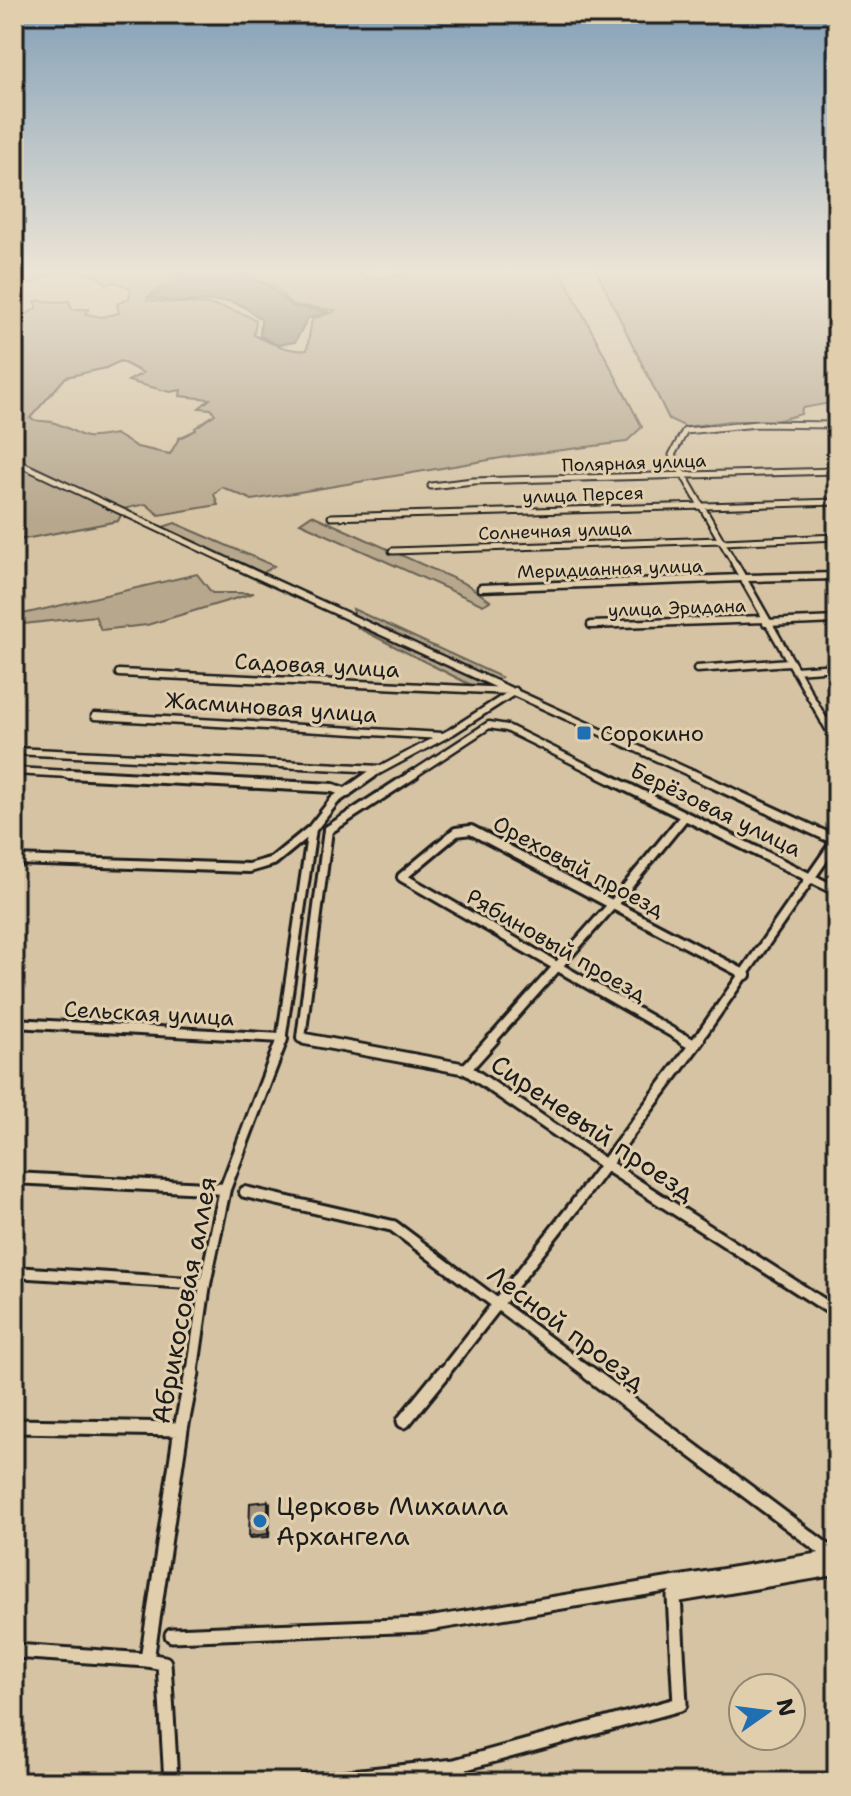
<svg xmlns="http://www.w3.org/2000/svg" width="851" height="1796" font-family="'Shantell Sans',sans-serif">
<rect width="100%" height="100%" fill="#d5c3a3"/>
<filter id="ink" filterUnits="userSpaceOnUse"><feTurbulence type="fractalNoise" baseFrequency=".0125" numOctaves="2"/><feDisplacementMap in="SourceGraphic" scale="16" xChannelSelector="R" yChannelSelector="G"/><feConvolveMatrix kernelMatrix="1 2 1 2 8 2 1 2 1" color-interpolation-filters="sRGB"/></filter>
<g filter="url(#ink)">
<path fill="#b6a78d" stroke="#696254" stroke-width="2" fill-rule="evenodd" d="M67,268H173L180,278L154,291L147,300C192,307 212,297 256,320L254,335C270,343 289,352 307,350L312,319L334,312L335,310L292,305L274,286L237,272L254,268H378L356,271C370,284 388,277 405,274L397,268H559L642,427L626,442L507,457L252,500L222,487L214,494L218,505L159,515L146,504L123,509L14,457V316L27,314L37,307L35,301C46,300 55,303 69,301L72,309H89L85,314L102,317L119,313L117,304L129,298L131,288L116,282L107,284C96,272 64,268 48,275C40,278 40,281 31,284L21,281L14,283V271ZM120,361L143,373L128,381L170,392L181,390L180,396L210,399L199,408L211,409L215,414L195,428L196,430L179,438L170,454L137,447L115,434C73,442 88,434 55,423C46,420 39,423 30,418L66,377L106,368Z
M595,268H837V402L802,408L801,414L776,421H729L686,427L669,419Z
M14,464L112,509L121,515L118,521L14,541Z
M312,515L468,585L490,601L483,605L300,523Z
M175,523L274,566L263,573L163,527Z
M197,574L212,593H254L147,625L101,630L95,616L24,624L14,620V616Z
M353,609L501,677L479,689L358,628Z"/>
<path fill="#8b816e" stroke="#5f594d" stroke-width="2" d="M176,268H260L240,274L269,286L291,306L330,312L308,318L295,342L277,345L260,336L261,319L241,305L228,301L176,302L148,297L182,281Z"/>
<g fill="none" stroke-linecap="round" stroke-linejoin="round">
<g stroke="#1c1c1c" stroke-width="9">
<path id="minor-far4" d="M14,461L238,566
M431,486L473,481L837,471
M331,517L837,502
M723,542L837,537
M392,551L720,540
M736,566L672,455L685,431L757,424L837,425"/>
</g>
<g stroke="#1c1c1c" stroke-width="11">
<path id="minor-far3" d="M233,564L697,776
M735,564L837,743
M745,578L837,576
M481,588L741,578
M766,623L837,620
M591,625L764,619
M697,669L789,662
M795,670L837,667
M119,673L510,691
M95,716L442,736
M824,721H837
M14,751L380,769
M14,771L107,776
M369,776L451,732L515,691
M411,776L489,725L507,728L604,776"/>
</g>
<g stroke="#1c1c1c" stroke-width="14">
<path id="minor-far2" d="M69,774L333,788L347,793
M600,774L837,891
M692,774L837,841
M14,860L249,868L273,861L312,829
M14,1023L282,1038
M281,1041L312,829L335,800L372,774
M315,1041L301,1038L328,830L414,774
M491,1041L613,904L684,817
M687,1041L402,877L456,832L471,830L746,975
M697,1041L836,841"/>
</g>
<g stroke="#1c1c1c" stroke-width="16">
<path id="minor-far1" d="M305,1039L466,1069L606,1165L837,1313
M683,1039L694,1045
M466,1069L493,1039
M14,1178L225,1189
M245,1192L393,1226L592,1375
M14,1272L205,1284
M192,1375L205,1284L225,1189L282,1039
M442,1375L573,1208L699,1039"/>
</g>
<g stroke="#1c1c1c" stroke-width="19">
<path id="minor" d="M589,1373L835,1557
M404,1421L443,1373
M14,1426L181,1429
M172,1635L422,1625L836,1557
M14,1651L147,1660
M171,1782L164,1663L147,1660L181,1429L192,1373
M305,1782L455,1766L680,1704L674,1596L837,1568"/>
</g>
<use href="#minor-far4" stroke="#e1ceac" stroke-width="5"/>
<use href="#minor-far3" stroke="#e1ceac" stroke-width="6"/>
<use href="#minor-far2" stroke="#e1ceac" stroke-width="8"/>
<use href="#minor-far1" stroke="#e1ceac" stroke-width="10"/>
<use href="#minor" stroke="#e1ceac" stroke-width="13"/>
</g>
<path fill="#8a7f6c" stroke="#1c1c1c" stroke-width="2" d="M270,1504L269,1537L250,1538L249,1536Z"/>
<path fill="#716858" stroke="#1c1c1c" stroke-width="2" d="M268,1501L270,1504L269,1537L268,1534Z"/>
<path fill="#a1947e" stroke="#1c1c1c" stroke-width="2" d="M268,1501V1534L249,1536L250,1503Z"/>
</g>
<linearGradient id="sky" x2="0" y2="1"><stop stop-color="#83a0b7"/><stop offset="0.52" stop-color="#ece4d6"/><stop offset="1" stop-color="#ece4d6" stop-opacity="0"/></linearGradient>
<rect width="851" height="519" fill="url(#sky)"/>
<g fill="#1f6fb2" stroke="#e1ceac" stroke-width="3">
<rect x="576" y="725" width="16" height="16" rx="4"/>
<circle cx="260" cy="1521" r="8"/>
</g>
<g text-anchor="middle" stroke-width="6" stroke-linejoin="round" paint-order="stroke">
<g font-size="18" fill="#1c1c1c" stroke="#e1ceac">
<text transform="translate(634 463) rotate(-2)" y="6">Полярная улица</text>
<text transform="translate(583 495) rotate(-2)" y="6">улица Персея</text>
<text transform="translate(555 531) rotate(-2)" y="6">Солнечная улица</text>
<text transform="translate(610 569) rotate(-2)" y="6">Меридианная улица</text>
<text transform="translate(677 608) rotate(-2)" y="6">улица Эридана</text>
</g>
<g font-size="22" fill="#1c1c1c" stroke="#e1ceac">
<text transform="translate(317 665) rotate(3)" y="8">Садовая улица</text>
<text transform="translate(271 707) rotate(4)" y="8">Жасминовая улица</text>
<text transform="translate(716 809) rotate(26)" y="8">Берёзовая улица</text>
<text transform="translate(579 866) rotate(28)" y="8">Ореховый проезд</text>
<text transform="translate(557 945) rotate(30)" y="8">Рябиновый проезд</text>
<text transform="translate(149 1013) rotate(3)" y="8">Сельская улица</text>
</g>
<g font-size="22" fill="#1c1c1c" stroke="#e1ceac" text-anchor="start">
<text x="600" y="741">Сорокино</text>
</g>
<g font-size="26" fill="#1c1c1c" stroke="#e1ceac">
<text transform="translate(593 1128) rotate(34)" y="9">Сиреневый проезд</text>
<text transform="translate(184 1300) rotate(-79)" y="9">Абрикосовая аллея</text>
<text transform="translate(567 1328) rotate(37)" y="9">Лесной проезд</text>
</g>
<g font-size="26" fill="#1c1c1c" stroke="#e1ceac" text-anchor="start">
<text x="276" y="1515">Церковь Михаила<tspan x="276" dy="30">Архангела</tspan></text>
</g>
</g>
<rect width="851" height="1796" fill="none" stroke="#e1ceac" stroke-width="48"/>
<rect x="24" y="24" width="803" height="1748" fill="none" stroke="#1c1c1c" stroke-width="3" filter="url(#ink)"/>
<g transform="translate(767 1712) rotate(76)"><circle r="38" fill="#e1ceac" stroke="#928772" stroke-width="2"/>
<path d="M0-6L14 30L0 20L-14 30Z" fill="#1f6fb2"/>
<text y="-12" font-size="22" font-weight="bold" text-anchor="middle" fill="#1c1c1c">N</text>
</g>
</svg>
